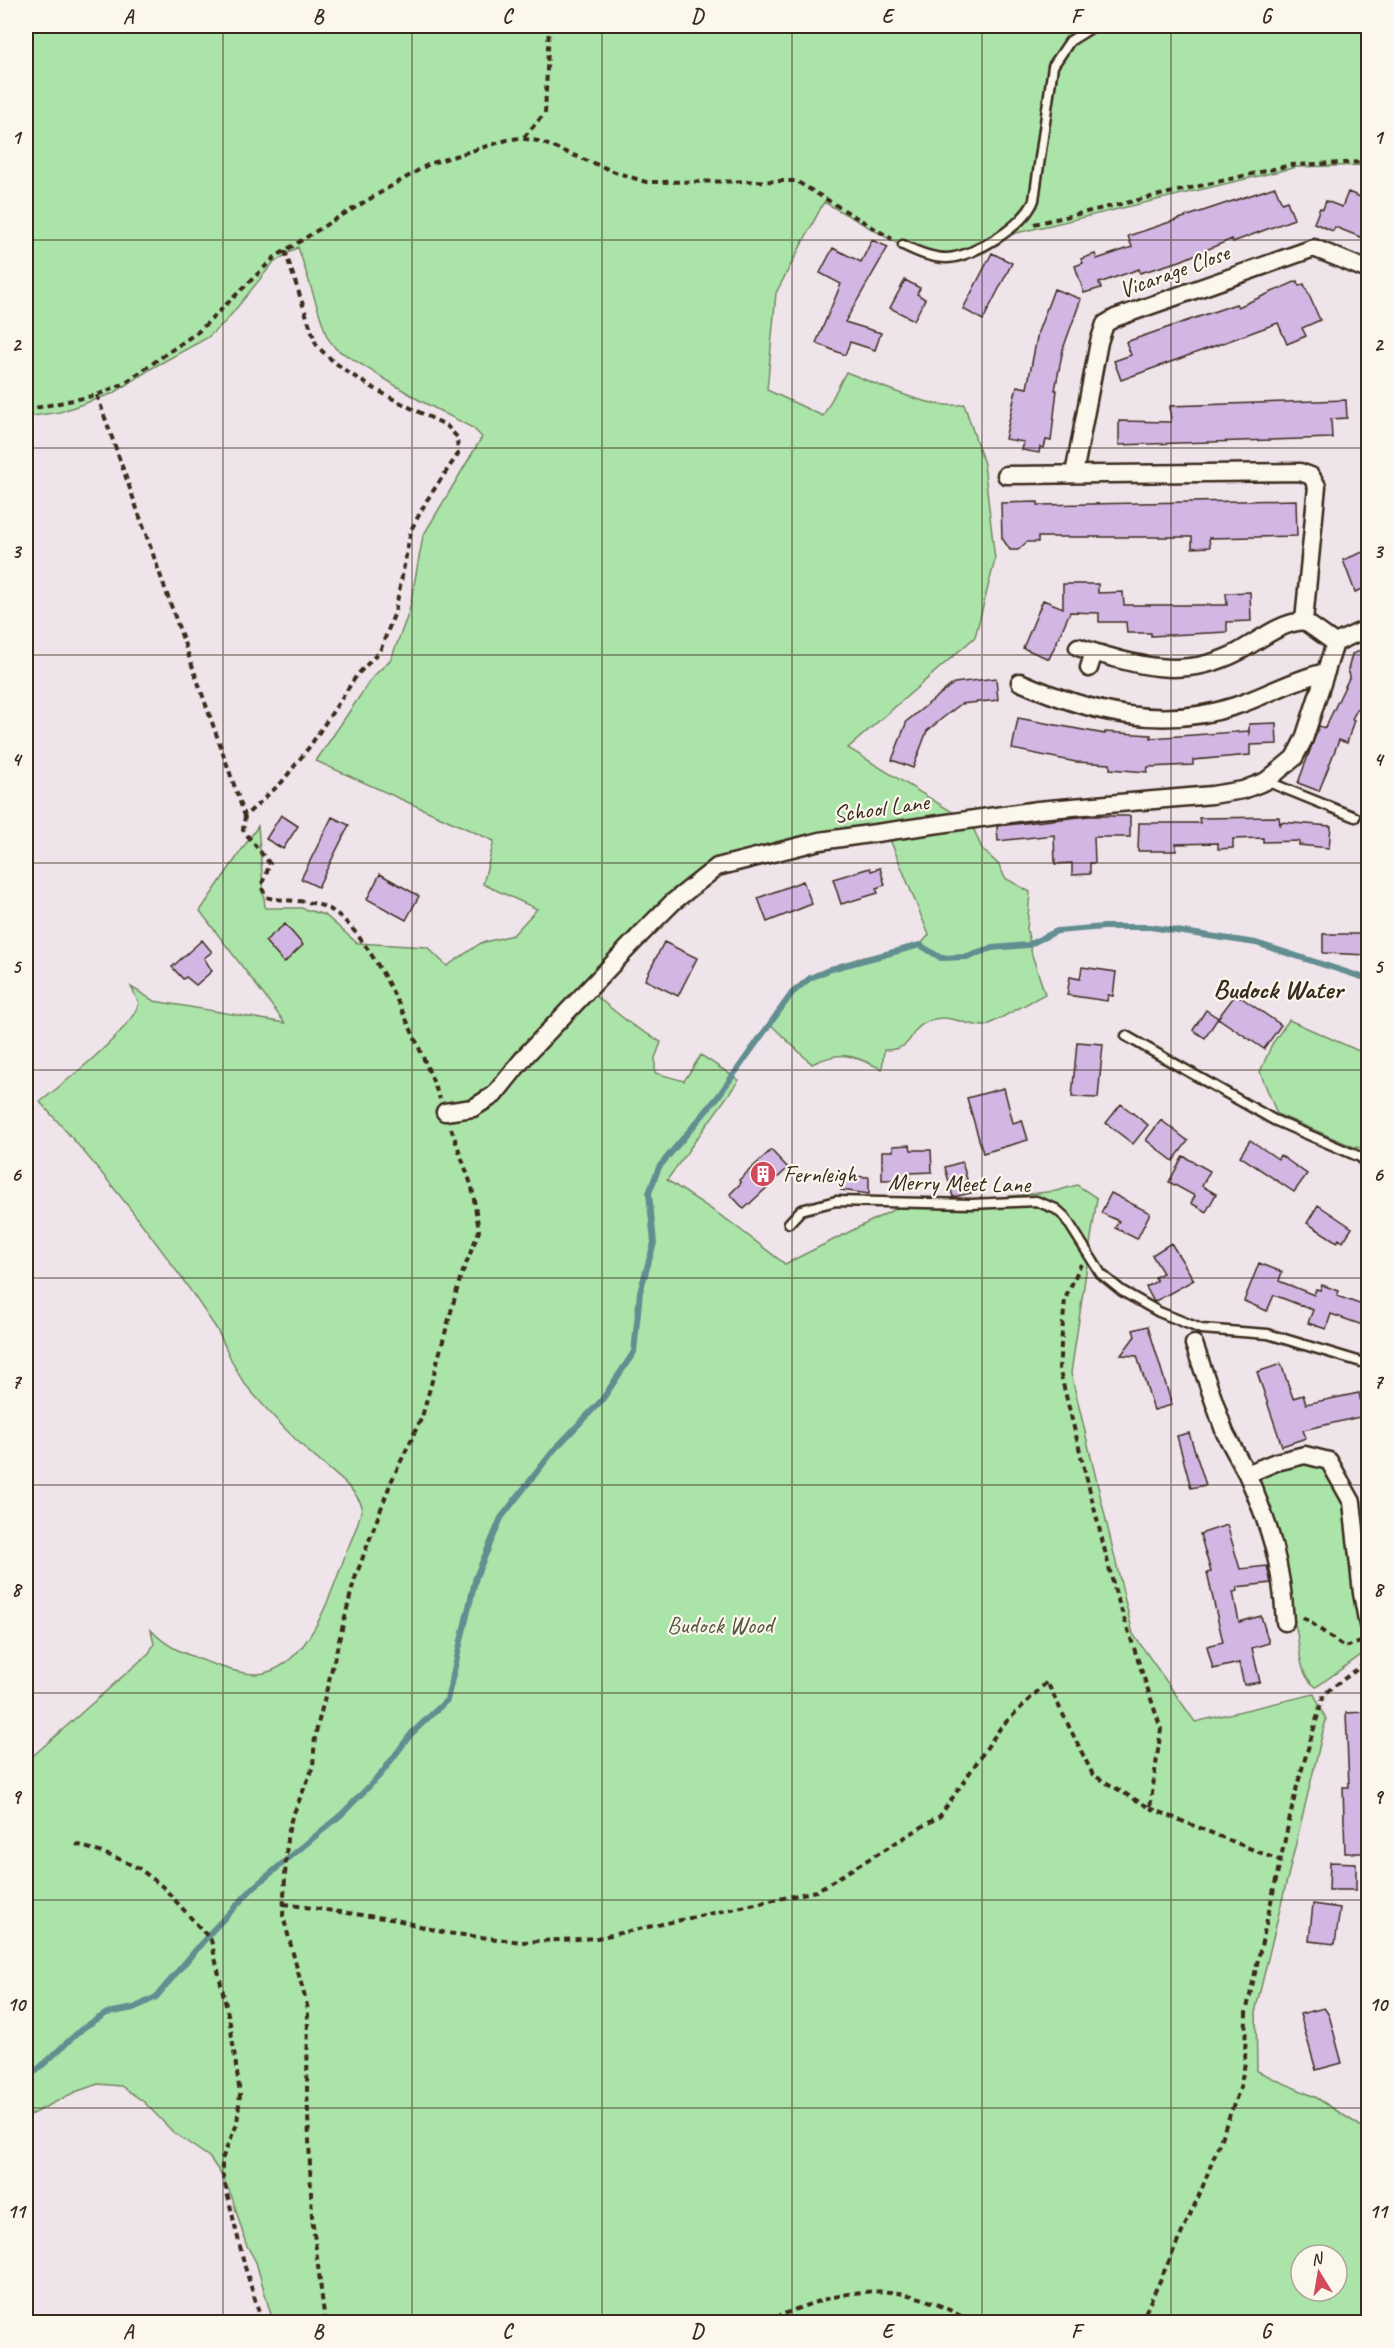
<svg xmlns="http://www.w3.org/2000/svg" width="1394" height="2348" font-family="Caveat,sans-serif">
<rect width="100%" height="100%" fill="#efe4ea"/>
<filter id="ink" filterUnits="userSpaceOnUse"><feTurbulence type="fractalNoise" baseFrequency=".0167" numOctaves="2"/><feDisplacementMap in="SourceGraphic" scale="12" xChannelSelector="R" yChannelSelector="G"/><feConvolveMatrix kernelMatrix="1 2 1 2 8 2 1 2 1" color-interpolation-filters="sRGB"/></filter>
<g filter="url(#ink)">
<path fill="#abe4a9" stroke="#738764" stroke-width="1.5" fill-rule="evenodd" d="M26,26H1091L1054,60L1033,199L1018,221L975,248L950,257L902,246L824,202L776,293L767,390L823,416L846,372C875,383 935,412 964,404L984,464L995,560L975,637L848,748L959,816L728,856L592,993L632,1025L661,1042L655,1058V1073L684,1081L701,1055L739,1080L667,1180L729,1221L785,1264L917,1198L976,1200L1056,1191L1077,1185L1097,1198L1071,1373L1133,1634L1195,1722L1314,1694L1326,1719L1256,2008L1257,2071L1317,2098L1368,2131V2322H273L256,2262L246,2244L232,2197L221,2174L209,2157L173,2132L144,2102L121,2086L98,2084L75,2092L26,2117V1762L149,1653L154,1644L151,1630C167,1648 188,1655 210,1663C225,1668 248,1677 264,1673C310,1663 332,1592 346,1553C352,1538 360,1522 362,1506C353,1484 324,1467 308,1451C286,1431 264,1407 245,1384C231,1366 226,1343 214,1325C160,1244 106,1174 40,1102C64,1083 131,1031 139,1003L131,987L154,1001L285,1023L200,911L258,826L265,908H301L325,915L357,943L427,947L447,966L481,943L513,935L537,909L483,884L494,841L316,761L372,678L391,659L409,612L423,536L482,437L473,428L419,400L336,349L327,337L298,247L273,263L226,321L207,338L152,368L114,393L60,412L26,417ZM1301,2255H1337V2291H1301Z
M1098,26H1368V165L1297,167L999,237L1028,216L1053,72C1063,51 1077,36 1098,26Z
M972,825L982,849L999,865L1005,878L1030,892L1027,929L1032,955L1045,994L986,1026C966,1027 949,1012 929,1021C904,1031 919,1049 884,1050L882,1069C853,1056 844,1049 812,1064L770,1024C777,1014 783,1003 791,994C821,961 878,954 920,945L929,935L889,837Z
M1289,1020L1368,1055V1149L1354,1147L1277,1114L1260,1072L1272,1044Z
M1306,1458L1328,1465L1349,1503L1365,1624L1368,1635V1650L1316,1687C1292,1670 1305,1634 1289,1613L1253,1480Z"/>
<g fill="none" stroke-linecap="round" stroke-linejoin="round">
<path stroke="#648e91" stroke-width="6" d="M26,2076L36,2071L83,2028L107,2013L134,2008L156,1997L212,1931L254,1887L342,1814L381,1774L411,1734L447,1700L476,1577L501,1518L554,1450L602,1400L634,1352L640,1292L654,1243L649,1193L659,1167L717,1098L792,993L810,978L831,969L920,945L941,958L967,957L992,948L1028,945L1057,931L1104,927H1150L1256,943L1368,979"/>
</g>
<path fill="#d2b6e4" stroke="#3b2a1e" stroke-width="1.5" d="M1275,187L1282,203L1287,201L1294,219L1233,242L1232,239L1180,261L1140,273L1139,269L1099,283L1101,288L1084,293L1075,266L1083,263L1081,259L1095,254L1097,259L1132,247L1128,236Z
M1348,192L1368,200V240L1335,227L1333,231L1314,223L1320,208L1323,209L1326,201L1342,207Z
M872,240L888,247L845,322L881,333L875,350L850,342L845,355L816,343L841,284L820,273L833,248L861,262Z
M992,253L1012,263L983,320L963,309Z
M905,280L920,288L917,294L925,299L914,320L890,308Z
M1297,281L1299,286L1304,284L1320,320L1302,328L1306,336L1287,344L1278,323L1121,380L1114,361L1131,355L1126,342L1236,304L1238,307Z
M1054,289L1081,299L1063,349L1055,390H1057L1051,441L1046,440L1044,448L1040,447L1039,453L1022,450L1024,442L1005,439L1017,386L1027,388L1038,332Z
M1346,400L1347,418L1331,419L1332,438L1119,445V421L1171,422L1170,406Z
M1296,500L1297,536L1209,538L1210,547L1192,548V537H1038V542H1027L1018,550H1010L1002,538L1001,503L1038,502V505Z
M1368,550V587L1355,592L1343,560Z
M1063,584H1098V593L1123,592L1124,605H1227L1226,593L1250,592L1251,621L1227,622V632L1151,636V633H1127L1126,622H1099V613L1070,612L1049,659L1023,648L1043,600L1063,608Z
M1368,648V689L1352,719L1354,720L1347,743L1339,740L1319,791L1298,783L1319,726L1325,728L1350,676L1348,670L1352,654Z
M996,678L998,700L961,704L944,717L927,731L913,768L892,760L907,721L954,683Z
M1018,718L1105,734V732L1151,735V738L1249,731V736V724L1276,723L1277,744L1250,745V755L1193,760V765L1148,767L1147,772L1110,769V764L1076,762L1012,749Z
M281,815L298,826L283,849L266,839Z
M1089,816H1130V837H1094L1095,863H1090V874L1072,875V863L1055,864L1054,835L998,841L997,826Z
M332,817L349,825L318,887L301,879Z
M1279,817L1280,826L1281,822L1331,826L1329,848L1299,845V841L1263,842V838L1233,839V848L1218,849V843L1176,844V851H1138L1139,823H1200L1199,818Z
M870,868L871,871L880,868L885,885L876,888L878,893L841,904L833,879Z
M380,874L419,896L406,920L367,899Z
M803,881L812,904L767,922L758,898Z
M285,924L303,945L284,963L265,941Z
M1323,934H1368V955L1323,953Z
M202,940L212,952L204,958L212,971L196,985L186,977L183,979L172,967Z
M664,942L697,958L678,996L645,980Z
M1082,967L1116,972L1113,996L1108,995L1107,1001L1067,995L1070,977L1080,979Z
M1236,994L1281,1025L1264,1049L1218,1018Z
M1206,1010L1218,1018L1205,1038L1193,1030Z
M1077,1042L1103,1044L1098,1098L1072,1097Z
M1004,1088L1013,1123L1022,1120L1028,1140L983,1153L967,1098Z
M1121,1104L1148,1125L1133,1144L1106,1123Z
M1161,1120L1188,1141L1173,1161L1146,1140Z
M1250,1140L1278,1159L1280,1155L1307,1174L1294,1192L1240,1156Z
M910,1145L911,1150H931L932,1172L910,1173V1179L882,1180V1151H893V1146Z
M771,1150L788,1168L744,1209L730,1194L741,1183L739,1180Z
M1183,1156L1210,1171L1202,1186L1216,1194L1206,1212L1191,1203L1195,1196L1169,1182Z
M962,1162L971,1193L953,1197L945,1167Z
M842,1176L869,1177V1194L841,1190Z
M1111,1193L1150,1213L1137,1239L1115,1228L1119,1221L1101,1213Z
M1318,1205L1352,1228L1343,1242L1339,1239L1337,1242L1307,1223Z
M1171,1243L1194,1280L1154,1302L1146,1287L1157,1281L1155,1277L1163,1273L1152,1255Z
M1259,1263L1282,1272L1279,1281L1314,1295L1316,1289L1320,1290L1322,1285L1339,1291L1337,1296L1368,1307V1327L1331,1314L1326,1329L1308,1323L1313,1310L1274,1295L1267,1311L1244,1301Z
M1148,1326L1172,1405L1154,1410L1137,1356L1121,1355L1135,1336L1133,1330Z
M1281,1364L1293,1398L1303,1395L1306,1404L1359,1393L1364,1416L1303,1430L1306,1438L1282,1446L1257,1372Z
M1189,1433L1206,1485L1191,1488L1177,1436Z
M1227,1525L1240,1569L1267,1566L1271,1583L1237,1587L1238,1591L1233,1592L1239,1622L1261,1616L1269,1643L1252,1648L1260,1682L1244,1685L1239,1663L1213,1669L1207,1646L1223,1642L1207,1573L1211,1572L1200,1534Z
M1368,1712V1853H1345L1343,1787H1349L1346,1713Z
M1330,1862L1356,1863V1890H1329Z
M1313,1904L1340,1908L1335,1944L1309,1941Z
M1324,2008L1329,2015L1342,2063L1316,2070L1300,2014Z"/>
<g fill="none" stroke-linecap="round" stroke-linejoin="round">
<g stroke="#3b2a1e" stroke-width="13">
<path id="lane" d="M903,245C917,252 931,258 947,258C974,257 1025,225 1034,200L1053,66L1070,41L1094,26
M1266,781L1355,817
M1126,1036L1274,1120L1367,1160
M789,1223L801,1210L836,1201L972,1204L1036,1201L1056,1209L1065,1217L1101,1274L1122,1291L1159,1312L1201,1329L1268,1334L1368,1364"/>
</g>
<g stroke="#3b2a1e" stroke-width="21">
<path id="street" d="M1074,474L1099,342L1105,324L1115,318L1314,248L1368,270
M1006,475L1300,472L1311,476L1317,486L1304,621L1335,643
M1335,643L1368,628
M1078,647C1135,665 1182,681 1238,652C1260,640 1279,623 1304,621
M1089,668L1094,652
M1020,682C1089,712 1161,731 1235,706C1266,696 1293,679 1326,672
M445,1112L473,1108L494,1095L527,1054L643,932L673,902L717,867L820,841L1038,810L1212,795L1243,790L1266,781L1294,758L1304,739L1335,643
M1367,1160L1368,1161
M1194,1344L1225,1433L1247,1474
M1285,1622C1282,1565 1270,1526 1247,1474L1276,1462L1305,1455L1329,1461L1352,1502L1362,1593L1368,1625"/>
</g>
<path stroke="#3b2a1e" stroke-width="4" stroke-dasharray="6 4.5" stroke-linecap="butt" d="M524,137L545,113L549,26
M1034,224L1291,165L1368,162
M285,251L316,344C340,375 410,408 446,425L457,437L458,454L427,500L411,530L395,612L380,651L357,675L310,746L282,782L245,816L243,830L270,864L261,886L266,897C284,902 306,899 325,907C371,925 422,1053 440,1099
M97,395L245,816
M26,410L97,395L123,384L199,331L275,257L329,223L429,164L507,140L519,138L538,141L618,173L646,182L796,181L892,239
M1303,1617L1344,1647L1365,1641
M1150,1808L1281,1861
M76,1844L117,1858L140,1869L163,1887L211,1940L230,2023L240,2094L237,2124L222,2159V2172L245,2267L262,2322
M284,1904L397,1920L446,1933L522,1942L597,1938L816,1891L940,1816L1001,1727L1047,1682L1093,1775L1150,1808L1161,1729L1115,1591L1059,1368L1065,1299L1081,1264
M325,2322L312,2217L307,2089L308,2009L283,1916L287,1839L291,1820L313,1767L315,1736L354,1581L391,1482L422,1417L460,1279L479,1231L472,1187L451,1128
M765,2322C843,2288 895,2275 971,2322
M1141,2322L1201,2191L1240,2088L1245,2063L1246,2013L1297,1786L1324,1694L1368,1661"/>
<use href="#lane" stroke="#fbf7ec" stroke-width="8"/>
<use href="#street" stroke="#fbf7ec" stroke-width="16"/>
</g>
</g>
<path fill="none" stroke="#3b2a1e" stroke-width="1.5" stroke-opacity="0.55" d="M223,26V2322M412,26V2322M602,26V2322M792,26V2322M982,26V2322M1171,26V2322M26,240H1368M26,448H1368M26,655H1368M26,863H1368M26,1070H1368M26,1278H1368M26,1485H1368M26,1693H1368M26,1900H1368M26,2108H1368"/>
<defs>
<g id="building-disc" transform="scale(1.35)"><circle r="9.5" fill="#d1495b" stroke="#fbf7ec"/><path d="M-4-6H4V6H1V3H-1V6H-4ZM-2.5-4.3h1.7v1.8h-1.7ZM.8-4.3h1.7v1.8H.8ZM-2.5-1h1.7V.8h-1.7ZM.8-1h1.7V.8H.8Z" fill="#fff"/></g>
</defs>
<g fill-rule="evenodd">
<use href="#building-disc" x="763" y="1174"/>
</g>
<g text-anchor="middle" stroke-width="4.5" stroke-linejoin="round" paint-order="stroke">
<g font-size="24" fill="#3b2a1e" stroke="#fbf7ec">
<text transform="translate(1174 271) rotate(-20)" y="8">Vicarage Close</text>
<text transform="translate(881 808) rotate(-8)" y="8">School Lane</text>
<text transform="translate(959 1183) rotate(1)" y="8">Merry Meet Lane</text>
</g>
<g font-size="24" fill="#3b2a1e" stroke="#fbf7ec" text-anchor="start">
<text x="783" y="1182">Fernleigh</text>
</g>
<g font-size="24" fill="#575841" stroke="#fbf7ec">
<text x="720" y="1633">Budock Wood</text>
</g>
<g font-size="27" font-weight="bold" fill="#3b2a1e" stroke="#fbf7ec">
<text x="1278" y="998">Budock Water</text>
</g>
</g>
<rect width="1394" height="2348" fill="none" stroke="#fbf7ec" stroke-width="66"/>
<g transform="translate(1319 2273) rotate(349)"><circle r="28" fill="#fbf7ec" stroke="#aea59a" stroke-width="1.5"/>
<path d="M0-4.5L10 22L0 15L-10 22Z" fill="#d1495b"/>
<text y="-9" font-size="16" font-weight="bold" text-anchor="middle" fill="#3b2a1e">N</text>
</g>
<rect x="33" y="33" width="1328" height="2282" fill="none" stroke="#3b2a1e" stroke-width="2"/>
<g font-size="20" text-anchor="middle" font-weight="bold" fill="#3b2a1e">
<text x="128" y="23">A</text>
<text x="318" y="23">B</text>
<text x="507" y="23">C</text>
<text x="697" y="23">D</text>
<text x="887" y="23">E</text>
<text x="1076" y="23">F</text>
<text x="1266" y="23">G</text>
<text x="16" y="144">1</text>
<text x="1378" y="144">1</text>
<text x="16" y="351">2</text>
<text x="1378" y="351">2</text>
<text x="16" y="558">3</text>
<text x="1378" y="558">3</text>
<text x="16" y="766">4</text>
<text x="1378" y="766">4</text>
<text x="16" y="973">5</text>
<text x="1378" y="973">5</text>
<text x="16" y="1181">6</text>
<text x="1378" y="1181">6</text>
<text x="16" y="1388">7</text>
<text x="1378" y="1388">7</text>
<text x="16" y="1596">8</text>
<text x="1378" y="1596">8</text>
<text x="16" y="1803">9</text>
<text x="1378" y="1803">9</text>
<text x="16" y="2011">10</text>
<text x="1378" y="2011">10</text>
<text x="16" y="2218">11</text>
<text x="1378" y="2218">11</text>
<text x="128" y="2338">A</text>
<text x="318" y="2338">B</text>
<text x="507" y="2338">C</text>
<text x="697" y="2338">D</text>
<text x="887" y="2338">E</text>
<text x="1076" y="2338">F</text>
<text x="1266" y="2338">G</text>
</g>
</svg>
